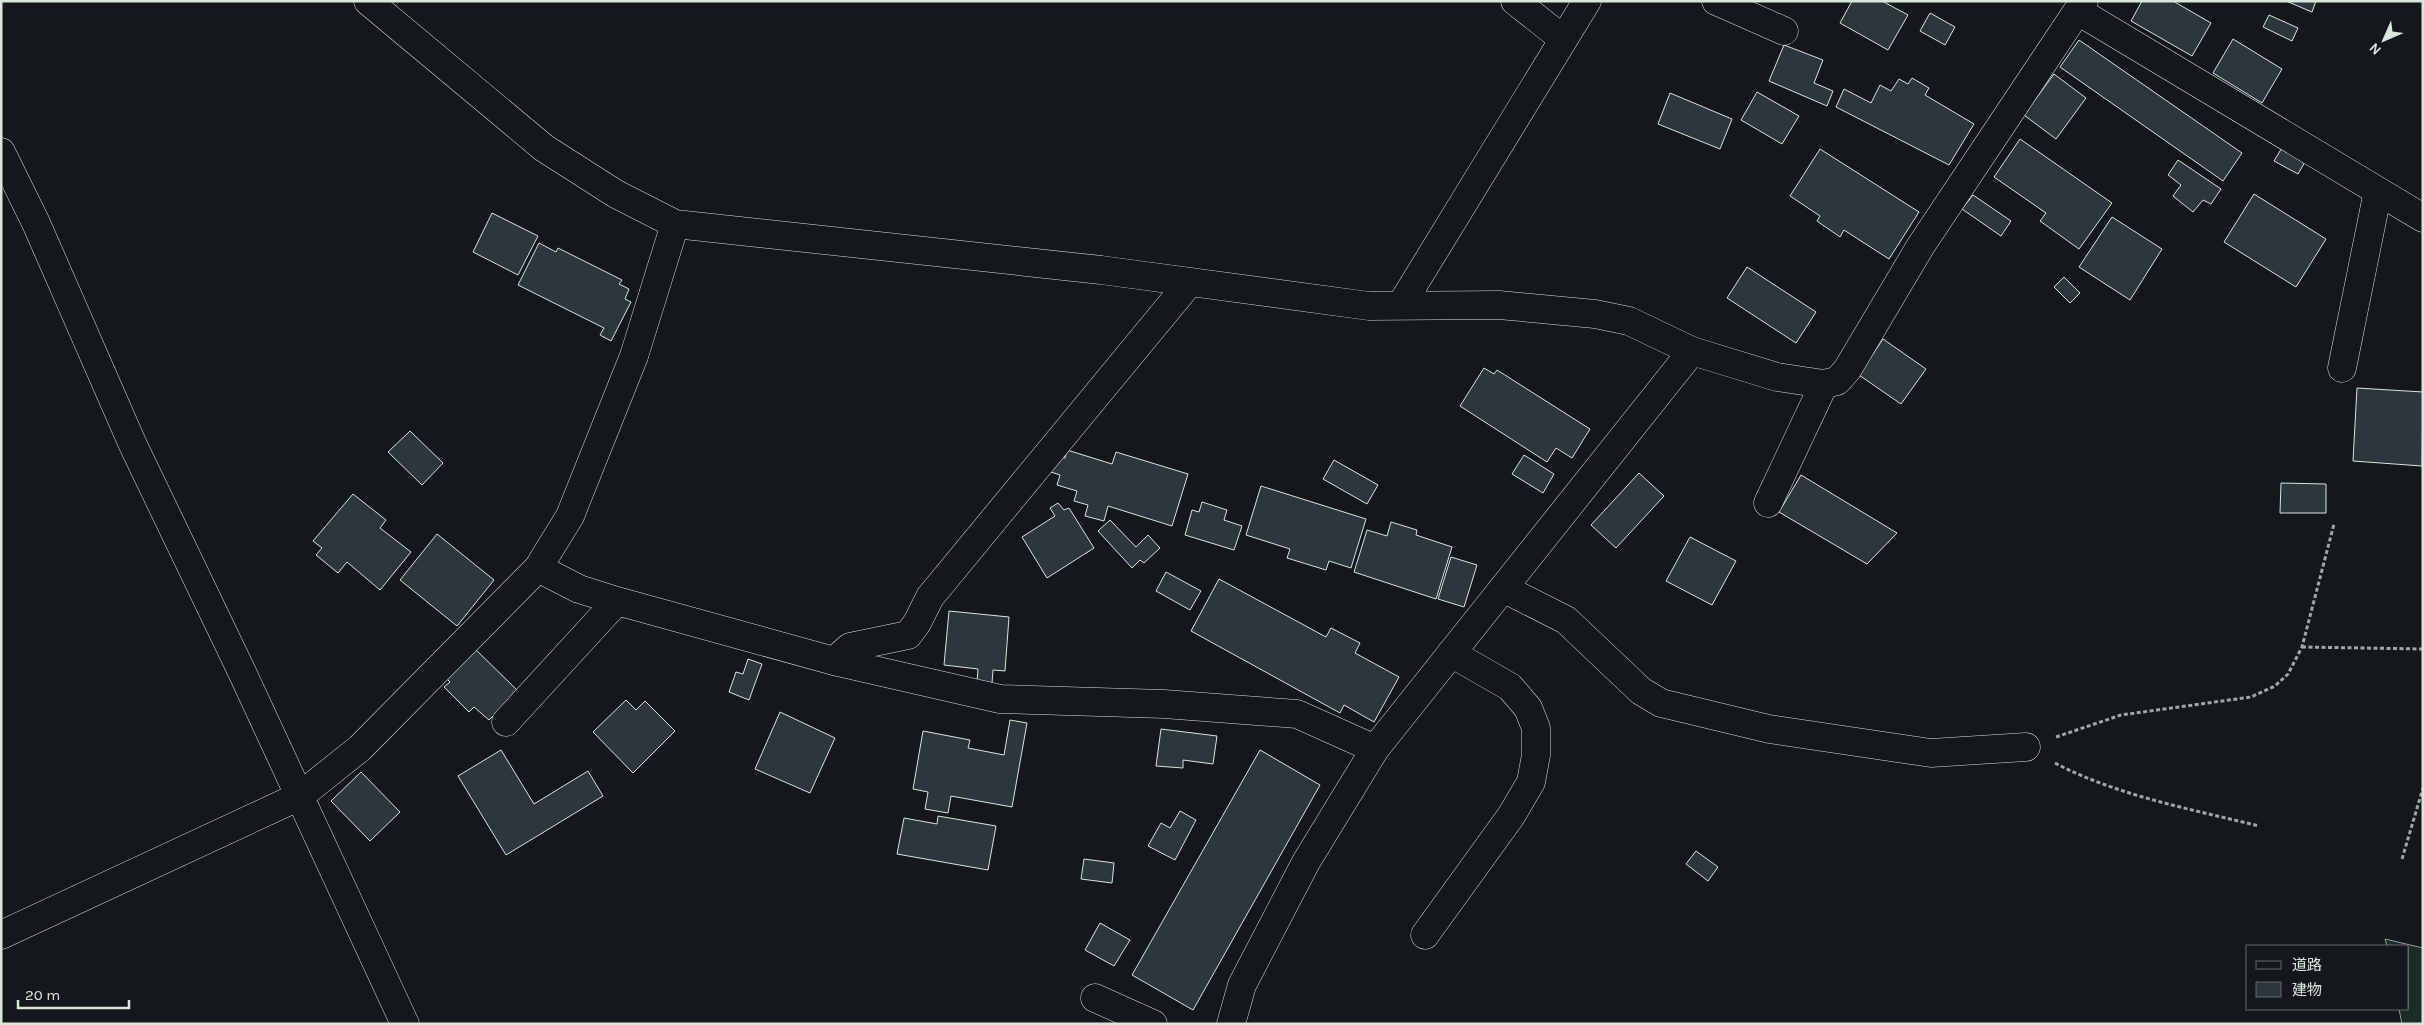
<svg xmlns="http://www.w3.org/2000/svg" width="2424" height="1025" font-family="Karla,'Noto Sans JP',sans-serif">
<rect width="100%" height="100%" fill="#14181c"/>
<path fill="#1a2d24" stroke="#939e99" d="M2385,939L2423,948V1024H2402L2399,1009H2408V946H2387Z"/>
<path fill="#2c363c" stroke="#d8e6dc" d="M1852,1H1882L1908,15L1888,50L1840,23Z
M2142,1H2173L2211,23L2192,56L2131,21Z
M2286,1H2316L2312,12Z
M1930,13L1955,27L1945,45L1920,31Z
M2269,15L2298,28L2292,41L2263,27Z
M2233,39L2282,69L2262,103L2213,73Z
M2079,40L2242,153L2223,181L2060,67Z
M1784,45L1823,60L1814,83L1833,91L1827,106L1769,81Z
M2054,74L2086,98L2056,139L2024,115Z
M1912,78L1929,88L1925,95L1974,124L1949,165L1836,107L1844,89L1871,103L1880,85L1891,91L1899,79L1908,84Z
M1757,92L1799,116L1782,144L1741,120Z
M1670,93L1732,119L1720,149L1658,124Z
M2020,139L2112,203L2079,249L2040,221L2046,213L1994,177Z
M2283,146L2306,160L2298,174L2274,161Z
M1820,149L1919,212L1889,259L1844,230L1840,237L1817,221L1820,216L1790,196Z
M2178,160L2221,189L2211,204L2203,200L2193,212L2173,196L2181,185L2168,175Z
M2254,194L2326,239L2296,287L2224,242Z
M1973,195L2011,221L2001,236L1962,209Z
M492,213L538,236L518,275L473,252Z
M2112,217L2162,249L2130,300L2079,267Z
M539,243L556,252L558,248L622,280L619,284L629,289L625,299L631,302L611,341L600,335L604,328L518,285Z
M1747,267L1816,312L1796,343L1727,298Z
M2064,277L2080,293L2070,303L2054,287Z
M1883,339L1926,369L1901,404L1859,375Z
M1484,368L1494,374L1497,370L1590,429L1572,458L1556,448L1547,462L1460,406Z
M2357,388L2423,392L2422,466L2353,461Z
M410,431L443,463L422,485L388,452Z
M1067,450L1112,464L1116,452L1188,474L1172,526L1108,506L1104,521L1085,516L1088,505L1074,501L1077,491L1057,485L1060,475L1048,471L1053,455L1065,458Z
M1524,455L1554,474L1543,493L1512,474Z
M1334,460L1378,485L1367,504L1323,479Z
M1639,473L1664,496L1616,548L1591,525Z
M1801,475L1897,533L1867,564L1779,512Z
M2281,483L2326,484V513H2280Z
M1261,486L1366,519L1351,568L1329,561L1326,570L1287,558L1290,549L1246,535Z
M353,494L386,520L380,528L411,552L380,590L347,562L338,573L316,555L322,548L313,541Z
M1202,502L1227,510L1224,520L1242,526L1234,550L1185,535L1192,510L1199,512Z
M1058,503L1064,510L1069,508L1094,548L1047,578L1022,537L1055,516L1050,508Z
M1110,520L1136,547L1148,535L1160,548L1144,563L1140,560L1132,568L1098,531Z
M1391,522L1417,530L1416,535L1452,547L1436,599L1354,572L1367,530L1387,536Z
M437,534L494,580L457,626L400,580Z
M1690,537L1736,561L1712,605L1666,581Z
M1451,557L1477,565L1464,607L1438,599Z
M1166,572L1201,591L1190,610L1156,591Z
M1219,579L1326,637L1331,628L1360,643L1355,653L1399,677L1374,722L1344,705L1340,713L1191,631Z
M949,611L1009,617L1005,671L993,670L992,683L977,682L978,669L944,665Z
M473,647L518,691L489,720L474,707L469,712L444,687L450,682L445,677Z
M748,659L762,664L749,700L729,692L736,672L743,674Z
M626,700L636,710L645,701L675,731L633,773L593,732Z
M780,712L835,738L810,793L755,769Z
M1010,720L1027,723L1012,807L951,796L948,813L925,809L928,792L913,789L923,731L970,740L968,748L1004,755Z
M1161,729L1217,736L1213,764L1183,760V768L1156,766Z
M501,750L534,804L588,771L603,796L506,855L458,776Z
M1260,750L1320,785L1193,1010L1132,975Z
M361,772L400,812L370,841L331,801Z
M1180,811L1196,820L1175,860L1148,846L1161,823L1170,828Z
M938,816L996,826L988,870L897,854L904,818L937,824Z
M1696,851L1718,867L1708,881L1686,864Z
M1084,859L1114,863L1112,883L1081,879Z
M1100,923L1130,940L1114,966L1085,950Z"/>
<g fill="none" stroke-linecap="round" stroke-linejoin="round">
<g stroke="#d8e6dc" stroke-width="29">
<path id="minor" d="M368,1L544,148L616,194L675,224L1101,270L1369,306L1499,305L1595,314L1629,321L1692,351L1777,377L1824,384L1837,381L1847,370L1920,247L2084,1
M1515,1L1563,39
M1716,1L1784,31
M2078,11L2423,218
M1,152L36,223L133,445L242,672L405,1024
M1401,305L1587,1
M2342,368L2378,191
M1768,503L1824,384
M538,568L579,589L617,601L834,661L1000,699L1164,704L1297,714L1375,749
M1503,588L1566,620L1641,691L1661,703L1769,729L1931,753L2026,747
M834,661L850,647L908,635L917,623L930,597L1189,283
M506,722L617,601
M1,935L300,796L360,748L538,568L570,516L634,356L675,224
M1425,935L1511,816L1531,782L1536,755V728L1528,708L1510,687L1451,653
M1095,998L1153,1024
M1231,1024L1242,985L1306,862L1375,749L1692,351"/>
</g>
<path stroke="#9da8a2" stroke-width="3" stroke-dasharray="4 2.5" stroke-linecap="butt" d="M2302,647L2423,649
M2056,737L2121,715L2251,697L2275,686L2288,674L2302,647L2334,524
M2055,763C2118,796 2191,809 2259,826
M2402,859L2423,788"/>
<use href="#minor" stroke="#14181c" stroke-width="28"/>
</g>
<rect width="2424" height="1025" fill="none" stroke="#d8e6dc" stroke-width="5"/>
<rect x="2246" y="945" width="162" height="65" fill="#14181c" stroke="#626a69"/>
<rect x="2256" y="961" width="25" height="8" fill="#14181c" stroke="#626a69"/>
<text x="2292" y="970" font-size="15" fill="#d8e6dc">道路</text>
<rect x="2256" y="982" width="25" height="15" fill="#2c363c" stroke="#626a69"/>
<text x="2292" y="995" font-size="15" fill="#d8e6dc">建物</text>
<g transform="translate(2384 40) rotate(225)" stroke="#14181c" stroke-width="4" paint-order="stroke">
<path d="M0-4L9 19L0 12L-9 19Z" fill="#d8e6dc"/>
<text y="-8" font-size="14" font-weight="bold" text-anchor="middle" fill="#d8e6dc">N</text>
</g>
<path d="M18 1000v8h111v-8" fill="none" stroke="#d8e6dc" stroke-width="2.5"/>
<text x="25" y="1000" font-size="15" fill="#d8e6dc" stroke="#14181c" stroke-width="4" paint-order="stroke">20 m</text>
</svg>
